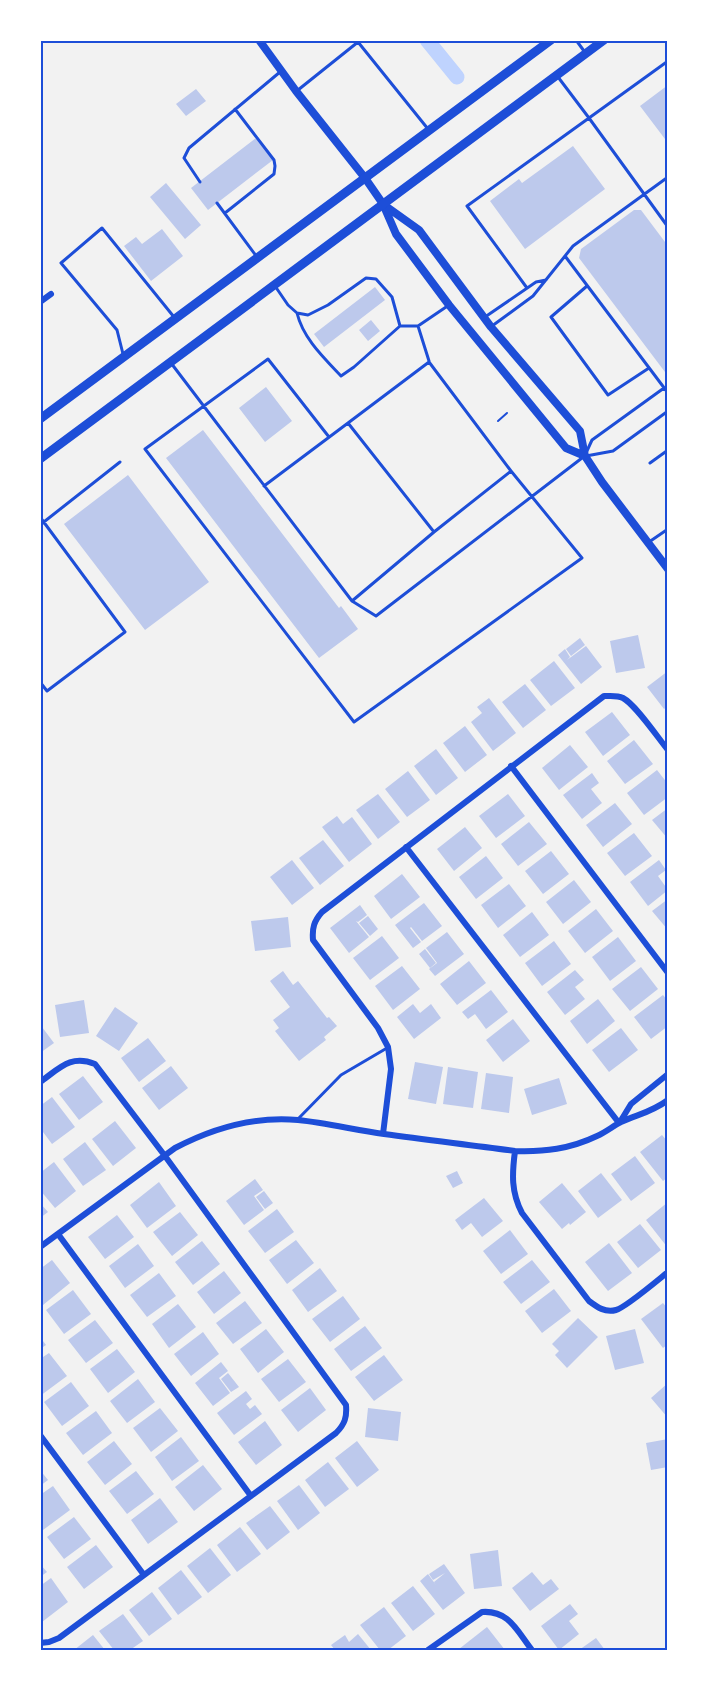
<svg xmlns="http://www.w3.org/2000/svg" width="708" height="1691" font-family="'Fira Sans Condensed',sans-serif">
<rect width="100%" height="100%" fill="#f2f2f2"/>
<g fill="none" stroke-linecap="round" stroke-linejoin="round">
<path stroke="#bfd3fe" stroke-width="15" d="M427,40L457,77"/>
</g>
<path fill="#bdc9ec" d="M668,85V143L640,106Z
M196,89L206,101L186,116L176,104Z
M256,138L273,160L208,210L191,188Z
M573,146L605,189L525,249L490,201L519,179L522,183Z
M166,183L201,225L185,239L150,197Z
M634,210H641L668,246V376L579,258L581,249Z
M162,229L183,256L151,281L124,246L136,237L142,244Z
M375,287L385,300L324,347L314,334Z
M371,320L380,331L368,341L359,330Z
M266,387L292,421L265,442L239,408Z
M203,430L339,608L341,606L358,629L319,658L166,458Z
M128,475L209,582L145,630L64,524Z
M638,635L645,668L616,673L610,641Z
M580,638L585,645L571,656L566,649Z
M586,646L602,667L581,684L558,655L565,649L570,657L567,660Z
M554,661L575,688L551,706L530,680Z
M668,671V706L664,709L647,687Z
M525,684L546,710L523,728L502,702Z
M489,698L516,733L493,751L471,722L482,713L477,707Z
M612,712L630,735L603,756L585,732Z
M465,726L487,755L465,772L443,743Z
M634,740L653,764L625,784L607,761Z
M570,745L588,767L559,790L542,768Z
M436,749L458,778L436,795L414,766Z
M657,770L668,784V797L644,815L627,793Z
M408,771L430,800L407,817L385,789Z
M592,773L599,783L591,789L602,803L582,819L563,795Z
M378,794L400,822L378,839L356,810Z
M508,794L525,816L496,838L479,816Z
M615,803L632,824L603,847L586,825Z
M668,808V839L652,820Z
M337,816L343,824L352,817L372,844L349,862L322,827Z
M529,822L547,844L518,866L501,844Z
M465,827L482,848L454,871L437,849Z
M634,833L652,856L625,876L607,853Z
M323,840L344,866L320,885L299,858Z
M551,851L569,874L543,894L525,871Z
M486,856L503,878L476,899L459,877Z
M292,860L314,888L292,905L270,877Z
M659,860L666,870L658,876L668,890L648,906L630,882Z
M402,874L420,897L391,919L374,896Z
M574,880L591,902L563,924L546,902Z
M509,884L526,906L498,928L481,905Z
M668,899V930L652,911Z
M424,903L442,926L422,941L411,927L410,928L421,942L413,948L395,925Z
M360,905L367,915L358,922L356,921L369,937L349,953L330,928Z
M596,909L613,931L585,953L568,931Z
M532,912L549,935L520,957L503,935Z
M368,916L378,929L370,936L359,923Z
M288,917L291,947L255,951L251,921Z
M447,932L464,954L435,976L429,969L437,963L426,948Z
M382,936L399,958L370,980L353,958Z
M618,937L636,961L610,981L592,957Z
M554,941L571,964L542,986L525,963Z
M425,949L436,963L430,968L419,954Z
M469,961L486,983L457,1005L440,984Z
M402,966L420,989L393,1010L375,986Z
M641,967L658,989L630,1011L612,989Z
M575,970L584,980L575,987L585,999L565,1015L547,992Z
M283,971L293,985L298,981L327,1018L329,1017L337,1026L324,1037L326,1040L299,1061L275,1031L279,1028L273,1020L290,1007L270,981Z
M491,990L508,1012L486,1029L475,1014L468,1019L462,1012Z
M663,995L668,1001V1026L651,1039L634,1017Z
M598,999L615,1021L587,1044L570,1021Z
M84,1000L89,1033L60,1037L55,1005Z
M413,1004L420,1013L431,1004L441,1018L414,1039L397,1017Z
M115,1007L138,1023L119,1051L96,1036Z
M513,1019L530,1041L503,1062L486,1040Z
M42,1027L54,1043L40,1053V1029Z
M621,1028L638,1050L609,1072L592,1050Z
M148,1038L166,1061L139,1082L121,1058Z
M415,1062L443,1067L436,1104L408,1099Z
M171,1066L188,1088L159,1110L142,1088Z
M448,1067L478,1072L473,1108L443,1104Z
M486,1073L513,1077L509,1113L481,1109Z
M83,1076L103,1102L79,1120L59,1094Z
M559,1078L567,1104L532,1115L524,1089Z
M52,1097L75,1127L52,1144L40,1128V1106Z
M115,1121L136,1148L113,1166L92,1139Z
M662,1135L668,1142V1177L663,1181L640,1152Z
M85,1142L106,1170L83,1186L63,1159Z
M635,1156L655,1183L631,1201L611,1174Z
M54,1162L76,1191L55,1208L40,1190V1173Z
M457,1171L463,1183L453,1188L446,1176Z
M601,1173L622,1200L598,1218L578,1191Z
M255,1179L263,1190L254,1196L264,1210L244,1225L226,1201Z
M159,1182L176,1206L147,1228L130,1205Z
M562,1183L586,1212L570,1225L569,1223L562,1229L539,1202Z
M264,1191L273,1203L265,1209L256,1197Z
M484,1198L503,1221L482,1237L471,1223L462,1230L455,1220Z
M668,1202V1248L646,1220Z
M40,1203L48,1212L40,1218Z
M277,1209L294,1232L265,1253L248,1231Z
M180,1212L198,1235L172,1256L153,1232Z
M117,1215L134,1237L105,1259L88,1237Z
M640,1224L661,1250L638,1268L617,1242Z
M510,1230L528,1254L501,1274L483,1251Z
M296,1240L314,1263L287,1284L269,1260Z
M202,1241L220,1264L193,1285L175,1262Z
M609,1243L632,1273L608,1291L585,1262Z
M138,1244L154,1266L125,1288L109,1266Z
M52,1260L70,1283L43,1305L40,1302V1269Z
M532,1260L550,1282L521,1304L503,1282Z
M320,1268L337,1291L308,1312L292,1290Z
M224,1271L241,1293L214,1314L197,1292Z
M159,1273L176,1296L147,1317L130,1295Z
M554,1289L571,1311L542,1333L525,1311Z
M73,1290L91,1314L64,1334L46,1310Z
M343,1296L360,1319L330,1342L312,1319Z
M245,1301L262,1323L233,1344L216,1323Z
M663,1303L668,1309V1344L663,1348L641,1319Z
M178,1304L196,1327L169,1348L152,1324Z
M578,1318L598,1337L567,1368L555,1355L559,1351L552,1344Z
M95,1320L113,1343L86,1363L68,1340Z
M365,1326L382,1348L351,1371L334,1349Z
M266,1329L284,1352L258,1373L240,1349Z
M635,1329L644,1363L615,1370L606,1336Z
M203,1332L219,1354L191,1376L174,1354Z
M40,1337L46,1345L40,1349Z
M117,1349L135,1372L108,1393L90,1369Z
M49,1353L67,1376L40,1396V1359Z
M384,1355L403,1380L374,1401L355,1377Z
M288,1359L306,1382L279,1402L261,1379Z
M221,1362L228,1371L219,1378L230,1393L213,1406L195,1383Z
M228,1373L239,1387L231,1392L221,1379Z
M138,1379L155,1402L127,1423L110,1401Z
M71,1382L89,1406L62,1426L44,1402Z
M668,1383V1418L651,1398Z
M310,1388L326,1410L298,1432L281,1410Z
M246,1391L252,1399L246,1404L250,1409L255,1405L262,1414L234,1435L217,1413Z
M160,1408L178,1431L151,1452L133,1428Z
M368,1408L401,1412L398,1441L365,1437Z
M96,1411L112,1433L83,1455L66,1433Z
M265,1421L282,1445L256,1465L238,1442Z
M181,1437L199,1461L172,1481L155,1457Z
M668,1439V1467L651,1470L646,1443Z
M114,1441L132,1464L105,1485L87,1462Z
M357,1441L379,1470L357,1487L335,1458Z
M328,1462L349,1489L325,1507L305,1480Z
M203,1465L222,1489L194,1511L175,1487Z
M40,1470L48,1480L40,1486Z
M136,1471L154,1494L127,1514L109,1491Z
M299,1485L320,1513L298,1530L277,1501Z
M53,1486L70,1510L43,1530L40,1526V1495Z
M160,1498L178,1522L148,1544L131,1520Z
M270,1506L290,1532L267,1550L246,1523Z
M74,1517L91,1539L64,1559L47,1537Z
M240,1527L261,1554L237,1572L217,1545Z
M96,1545L113,1567L84,1589L67,1567Z
M210,1548L231,1575L208,1593L187,1566Z
M498,1550L502,1586L474,1589L470,1554Z
M40,1564L47,1572L40,1577Z
M444,1564L465,1593L443,1610L420,1581L428,1574L436,1585L434,1582L445,1573L433,1580L429,1574Z
M181,1570L202,1597L178,1615L158,1588Z
M532,1572L543,1585L551,1579L559,1589L530,1611L512,1588Z
M51,1578L68,1602L42,1622L40,1620V1586Z
M413,1586L435,1614L413,1631L391,1603Z
M152,1592L172,1619L149,1636L129,1610Z
M570,1604L578,1614L569,1621L579,1634L559,1650L541,1626Z
M384,1607L406,1636L388,1650H380L360,1625Z
M123,1614L143,1641L130,1650H114L99,1631Z
M487,1627L505,1650H460L459,1649Z
M358,1634L371,1650H335L331,1645L345,1635L349,1642Z
M93,1635L105,1650H74Z
M596,1638L605,1650H579Z"/>
<g fill="none" stroke-linecap="round" stroke-linejoin="round">
<path stroke="#1d4ed8" stroke-width="2" d="M498,421L507,413"/>
<path stroke="#1d4ed8" stroke-width="3" d="M576,40L584,51
M558,77L589,118L668,61
M298,90L358,42L428,129
M200,182L184,158L189,148L280,72
M217,203L257,257
M225,213L274,174L275,166L274,160L235,109
M565,256L668,393
M275,286L288,305L297,313L308,315L328,305L366,278L376,279L392,297L400,326L354,367L341,376C323,357 303,338 297,313
M587,286L551,317L608,395L649,368
M527,288L467,206L589,118L668,227
M485,317L536,282L546,280
M400,326H418L449,305
M418,326L429,361
M492,326L533,296L573,246L668,177
M123,354L117,330L61,263L102,228L174,317
M171,363L352,601L434,532L348,423L264,486
M348,423L429,362L511,471L434,532
M329,437L268,359L145,449L354,722L582,558L511,471
M586,453L592,440L664,388
M586,456L613,451L668,411
M650,463L668,450
M40,517L125,632L47,691L40,682
M40,525L120,462
M649,542L668,529
M352,601L376,616L582,458
M297,1120L341,1075L387,1048"/>
<path stroke="#1d4ed8" stroke-width="6" d="M40,302L51,294
M511,766L668,973
M406,847L619,1123
M40,1082C59,1069 70,1054 95,1064L165,1156L346,1405C347,1417 345,1424 336,1433L59,1638L49,1642L40,1643
M620,1122L631,1104L668,1074
M383,1134L391,1069L388,1047L378,1028L313,940C312,928 314,921 322,912L604,696C611,696 617,695 623,698C636,705 658,738 668,750
M515,1151C512,1174 511,1192 522,1213L589,1301C597,1307 605,1313 616,1310C625,1308 658,1280 668,1272
M58,1234L251,1496
M40,1247L175,1148C213,1128 254,1116 298,1120C327,1123 355,1130 384,1134C427,1140 471,1145 515,1151C544,1152 570,1149 597,1136C606,1132 613,1126 621,1122C639,1114 652,1112 668,1100
M40,1435L144,1575
M428,1650L482,1612C509,1610 517,1631 532,1650"/>
<path stroke="#1d4ed8" stroke-width="8" d="M259,40L296,91L365,178L383,204L396,234L449,305L566,448L585,456
M384,205L419,230L491,327L580,431L585,456L602,482L668,569"/>
<path stroke="#1d4ed8" stroke-width="9" d="M40,419L551,40
M40,459L604,40"/>
</g>
<rect width="708" height="1691" fill="none" stroke="#ffffff" stroke-width="84"/>
<rect x="42" y="42" width="624" height="1607" fill="none" stroke="#1d4ed8" stroke-width="2"/>
</svg>
